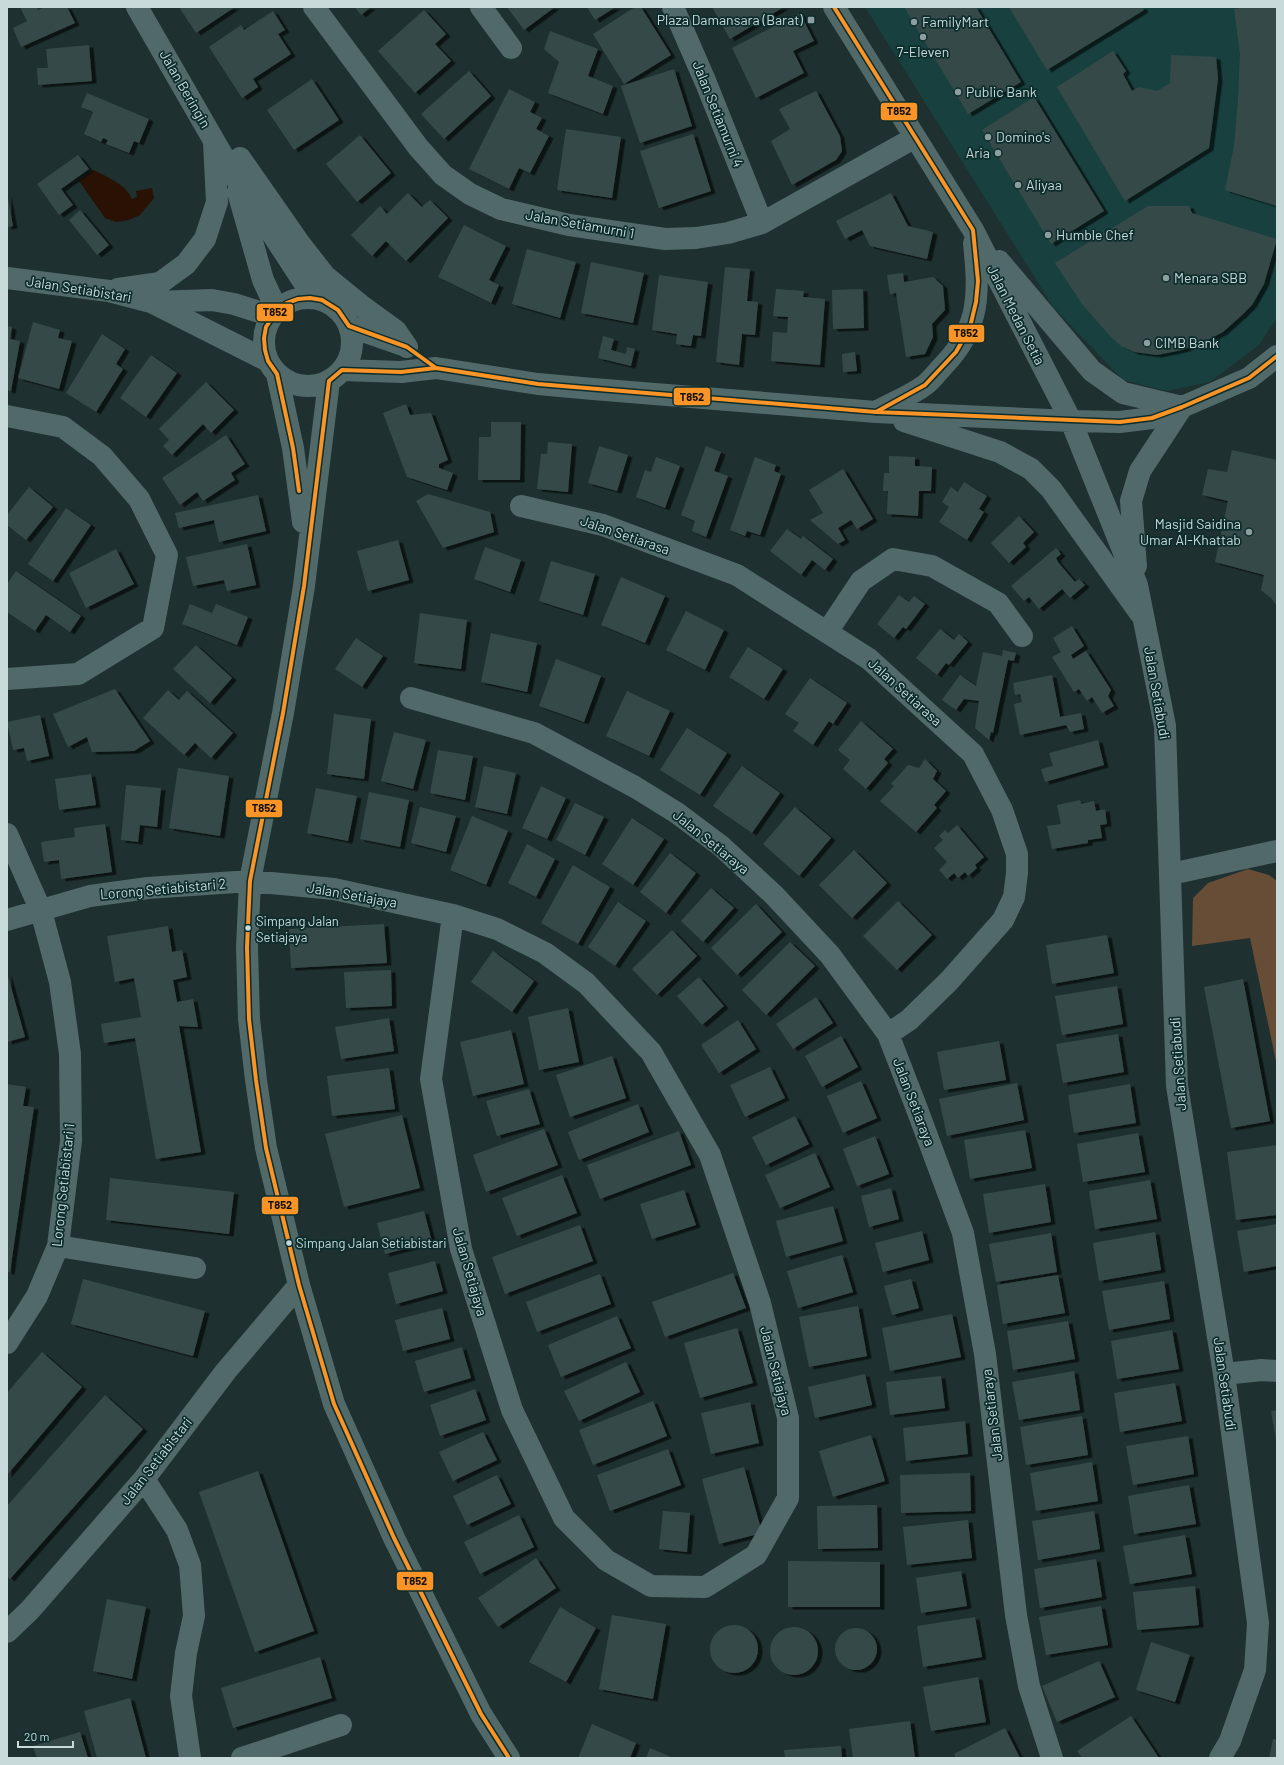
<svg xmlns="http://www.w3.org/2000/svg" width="1284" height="1765" font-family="Barlow,sans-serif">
<defs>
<filter id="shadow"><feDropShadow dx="4.5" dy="2.5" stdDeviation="0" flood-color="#0009"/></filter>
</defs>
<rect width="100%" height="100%" fill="#1e302f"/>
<path fill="#17403f" d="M865,7H1277V318L1259,345L1210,382L1167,391L1123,380L1054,308Z"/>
<path fill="#684d36" d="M1248,869L1269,875L1277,881V1066L1250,938L1192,946L1193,898L1208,883Z"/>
<path fill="#291104" d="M94,170C108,178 126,184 132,199L137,197L136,191L152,188L154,198L140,215L129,220L116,222L105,218L79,181Z"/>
<path fill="#364a49" filter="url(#shadow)" d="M20,7H37L38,10L45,7H67L75,23L21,47L13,28L27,21Z
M179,7H235L196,33Z
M355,7H371L361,15Z
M507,7H555L524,30Z
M587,7H616L595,20Z
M635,7H641L671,55L624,84L593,34Z
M712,7H784L730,39Z
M904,7H976L1021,82L968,114Z
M1009,7H1142L1144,10L1047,70Z
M1247,7H1277V206L1225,190L1234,146L1238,100L1240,54L1234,9Z
M424,10L446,34L435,44L451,61L415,93L378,51Z
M273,11L285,30L278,34L291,54L253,79L258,87L242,98L209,47L241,25L244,30Z
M800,13L814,41L793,51L804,73L756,98L732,48Z
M550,31L598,49L588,76L613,86L603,114L548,93L559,62L544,49Z
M89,45L92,81L38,85L37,68H48L46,49Z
M1113,51L1126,71L1123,74L1132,91L1139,87L1157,91L1170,83L1171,55L1216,57L1218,79L1209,148L1125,201L1057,87Z
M674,69L692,126L640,143L621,86Z
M469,71L491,96L444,139L421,114Z
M312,79L339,120L294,150L267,110Z
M509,89L535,102L530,112L542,118L536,129L549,136L530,173L519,168L509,189L469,169Z
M816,91L840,136L842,151L836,160L792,185L771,141L790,129L779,109Z
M87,93L149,119L139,143L134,141L129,153L106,144L108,140L103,138L101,142L84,134L93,112L81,107Z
M1034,97L1104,211L1051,244L982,130Z
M566,129L621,137L612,198L557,190Z
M693,134L711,191L659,208L640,151Z
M360,135L391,173L357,202L326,164Z
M78,155L89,169L61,189L73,205L59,215L37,184Z
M408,193L422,207L430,200L448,218L406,261L386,241L372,256L351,235L380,206L387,214Z
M891,193L908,226L933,232L927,259L870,246L862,230L845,239L836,221Z
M7,194L13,226L7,227Z
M1148,206H1189L1192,213L1277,239L1264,284L1252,305L1242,315L1223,332L1208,340L1182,350L1157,355L1134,352L1121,346L1110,336L1082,304L1055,263Z
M80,210L109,245L97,255L69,220Z
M464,225L506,246L489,280L499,285L491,303L438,277Z
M527,249L576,262L560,318L512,304Z
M591,262L644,273L633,323L581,313Z
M725,267L750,269L747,301L758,302L755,335L742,334L739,365L716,362Z
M903,273L904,282L933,277L943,286L945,310L932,324L933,337L925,354L906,357L896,293L890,294L887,275Z
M659,275L708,282L701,336L693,335L691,346L676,344L677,334L652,330Z
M776,289L804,291L803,297L825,299L820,365L771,361L773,332L787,333L788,317L773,316Z
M863,289L864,328L833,329L832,290Z
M33,322L60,330L58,338L72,341L59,389L18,378Z
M7,326L12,327L10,339L20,341L11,391L7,390Z
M102,334L125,349L116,364L123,369L96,412L66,393Z
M603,336L614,339L611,350L626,354L627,347L635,349L631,366L598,358Z
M855,352L857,371L843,372L842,354Z
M151,355L177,373L146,417L120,398Z
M206,382L234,410L211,433L203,424L172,455L163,446L169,440L159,429Z
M406,404L410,415L431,413L448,460L439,464V468L453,473L447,490L407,477L383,413Z
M491,422H521L520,480H478L479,437H491Z
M226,435L245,464L231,473L235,480L203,501L197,492L180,505L162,478Z
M548,442L572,444L568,492L537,489L541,454H547Z
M599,446L628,455L617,491L588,483Z
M706,446L721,452L714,471L728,476L706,537L692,531L695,521L681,515Z
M1232,450L1277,460V606L1272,599L1261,590L1264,575L1215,562L1228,501L1202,495L1208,469L1227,472Z
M889,456L915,457V466L932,467L931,491H919L918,516L887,514L888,491H883L884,473H889Z
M656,457L680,466L665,508L636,497L645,470L651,472Z
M755,457L776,465L774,471L781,474L760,535L747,531L745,536L730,530Z
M843,469L873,519L857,529L851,520L838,528L845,540L838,544L810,520L823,513L809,490Z
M964,482L987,496L979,509L984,512L967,540L939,522L949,507L942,502L951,487L958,492Z
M29,487L53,507L26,540L7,525V515Z
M428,494L490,512L494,532L443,548L416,501Z
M258,495L266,531L219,542L214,520L179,528L175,513Z
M66,508L91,525L53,581L28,564Z
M1019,516L1034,532L1023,543L1026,547L1009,563L991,543Z
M787,529L801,539L803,536L833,559L825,570L812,560L801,575L770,551Z
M398,540L409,580L368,591L357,551Z
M247,544L256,585L227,591L224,580L193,586L186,557Z
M485,547L521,560L510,592L474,579Z
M1056,548L1061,554L1056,558L1058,562L1075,582L1079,579L1085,585L1070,598L1062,589L1039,609L1029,597L1024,601L1011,586Z
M116,549L134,584L86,608L69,573Z
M551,561L595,574L583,615L539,601Z
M16,571L81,616L70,632L46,615L35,631L7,612V584Z
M621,577L665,596L645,643L601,625Z
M899,595L909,602L914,596L925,604L906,629L903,627L894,638L877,624Z
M190,604L212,613L216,604L248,617L237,645L182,624Z
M686,611L724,630L705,670L666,650Z
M420,613L467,620L461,669L414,663Z
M1072,626L1084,646L1071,655L1073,659L1086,651L1111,690L1108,696L1114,706L1102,713L1092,697L1087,701L1079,689L1074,692L1052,657L1061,652L1053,638Z
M940,629L954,640L959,634L968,642L949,665L946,663L937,675L916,658Z
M491,633L537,643L527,692L481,682Z
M356,638L383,656L362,687L335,669Z
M196,645L232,678L210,703L173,669Z
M748,647L783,669L764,699L729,677Z
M1003,650L1016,653L1014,661L1008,660L993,733L991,732L989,740L975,728L979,701L964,699L956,710L942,700L960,675L976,686L983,652L1002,656Z
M556,659L601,676L584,722L539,706Z
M1052,675L1060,717L1081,713L1084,729L1070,732L1066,725L1020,735L1014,704L1022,702L1020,694L1015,695L1013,683Z
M810,678L847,703L833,724L829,721L813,745L793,731L799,723L785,714Z
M115,689L150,741L134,751L92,752L87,737L68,747L53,714Z
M168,690L179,700L187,691L233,733L211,758L195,743L184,755L143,718Z
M627,691L670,711L649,756L606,736Z
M334,714L371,719L364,779L327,774Z
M40,715L49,756L27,761L24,748L13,750L7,722Z
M861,721L893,749L884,759L888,763L866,789L843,769L850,760L838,750Z
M687,728L727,753L700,795L660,770Z
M394,732L426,740L413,789L381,781Z
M1098,740L1104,765L1045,782L1041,769L1053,766L1049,753Z
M438,750L473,756L465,800L430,793Z
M925,759L937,771L933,779L946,791L934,805L937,808L916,832L880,801L894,786L891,784L908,765L919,768Z
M484,766L516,773L507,814L475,807Z
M742,766L780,793L752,833L713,806Z
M178,768L229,776L220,836L169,828Z
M91,774L96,805L59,810L55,779Z
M126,785L161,788L157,827L140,825L138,842L121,840Z
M541,786L566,798L547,839L522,828Z
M316,788L357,796L348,841L307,833Z
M369,792L409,800L400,847L360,839Z
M1080,800L1081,804L1094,801L1096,811L1105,809L1107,824L1100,825L1102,838L1088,840V843L1052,849L1047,826L1061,824L1057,805Z
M575,803L604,817L585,855L556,840Z
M420,807L456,816L446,852L411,843Z
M795,807L831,838L799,876L763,844Z
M472,816L508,831L486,885L450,870Z
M632,818L664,839L633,885L602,864Z
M105,824L112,872L61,879L59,860L44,862L41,842L75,837L74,828Z
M957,825L984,857L975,865L977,868L968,876L965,872L958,878L954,873L947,879L939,870L947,862L934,848L943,840L939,836L945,830L948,833Z
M527,844L555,859L536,897L508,883Z
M854,850L887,883L852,918L819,885Z
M670,853L696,873L666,913L640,892Z
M573,865L610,887L578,944L541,923Z
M711,888L734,908L703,942L681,921Z
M898,901L932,935L897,970L863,936Z
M618,902L646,921L615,966L588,947Z
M756,904L782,932L737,975L711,948Z
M384,924L387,963L291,968L289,929Z
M168,926L172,952L182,950L187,977L173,980L177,1002L193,999L198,1027L179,1026L201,1152L156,1159L135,1038L104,1043L101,1024L141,1017L134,978L115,982L107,936Z
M672,930L697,956L657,995L632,969Z
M1107,935L1114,973L1052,984L1046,945Z
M790,942L815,966L766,1015L742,990Z
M493,951L534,981L512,1012L471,982Z
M391,970L392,1006L346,1008L344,972Z
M7,973L25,1037L7,1042Z
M699,977L724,1006L702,1025L677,996Z
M1243,979L1270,1121L1231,1128L1204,987Z
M1117,986L1123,1024L1062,1035L1055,996Z
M816,997L833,1023L793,1049L776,1024Z
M568,1008L579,1062L539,1070L528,1017Z
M389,1018L394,1051L341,1059L335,1027Z
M738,1020L756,1049L719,1073L701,1045Z
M511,1030L524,1084L473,1096L460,1042Z
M1118,1034L1124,1072L1063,1083L1056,1044Z
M841,1036L858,1067L822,1087L805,1056Z
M999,1041L1006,1080L944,1090L937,1052Z
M612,1056L626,1098L570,1117L556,1075Z
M770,1067L785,1098L745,1117L730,1085Z
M389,1068L395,1109L332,1116L327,1076Z
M861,1081L877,1118L843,1133L827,1096Z
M1017,1083L1024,1120L947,1136L939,1099Z
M7,1084L26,1087L23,1106L34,1107L10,1272H7Z
M1130,1084L1136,1123L1074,1133L1068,1095Z
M529,1089L540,1124L497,1136L486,1101Z
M638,1104L649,1132L579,1160L568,1132Z
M402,1115L420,1188L344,1207L325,1134Z
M795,1116L809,1144L766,1165L752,1137Z
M544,1129L558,1165L486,1192L473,1155Z
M1025,1130L1032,1168L970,1179L964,1140Z
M679,1131L691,1165L600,1199L587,1165Z
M1138,1133L1145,1172L1083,1182L1077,1144Z
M875,1136L889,1174L857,1186L843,1149Z
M1277,1145V1215L1236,1220L1227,1152Z
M815,1153L830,1187L780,1208L765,1175Z
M562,1175L577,1213L517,1236L502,1198Z
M110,1178L234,1192L229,1234L106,1220Z
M1150,1180L1157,1219L1095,1229L1089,1191Z
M1045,1184L1051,1222L989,1233L983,1194Z
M891,1188L899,1219L869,1227L861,1196Z
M684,1190L696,1225L652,1239L640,1204Z
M833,1206L843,1241L786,1257L776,1221Z
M424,1211L432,1242L385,1254L377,1223Z
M1277,1224V1266L1244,1272L1237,1231Z
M580,1225L593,1261L505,1294L492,1257Z
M922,1231L929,1260L883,1272L875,1243Z
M1155,1232L1161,1270L1099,1281L1093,1243Z
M1051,1233L1057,1272L996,1282L989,1244Z
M842,1255L853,1292L798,1308L787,1271Z
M435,1261L443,1291L396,1304L388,1273Z
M733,1273L746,1308L665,1337L652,1302Z
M600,1274L611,1304L537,1332L526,1302Z
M1058,1275L1065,1313L1003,1324L997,1285Z
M83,1279L205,1311L193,1356L71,1324Z
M911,1279L919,1308L892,1315L884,1286Z
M1164,1281L1170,1319L1109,1330L1102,1291Z
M858,1306L867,1356L809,1367L799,1317Z
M442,1308L450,1339L403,1351L395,1320Z
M952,1314L961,1357L890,1371L882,1328Z
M617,1316L631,1348L561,1377L548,1345Z
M1068,1321L1075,1359L1013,1370L1007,1331Z
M737,1328L753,1383L700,1398L684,1343Z
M1172,1330L1179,1369L1117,1379L1111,1341Z
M462,1347L471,1378L424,1392L415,1361Z
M42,1352L82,1387L7,1475V1393Z
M626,1362L640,1392L579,1421L564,1391Z
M1074,1371L1080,1410L1019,1420L1012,1382Z
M865,1374L872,1405L815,1418L808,1387Z
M941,1376L945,1408L890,1415L886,1382Z
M1175,1383L1182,1421L1120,1432L1114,1393Z
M475,1389L486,1420L440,1436L430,1405Z
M105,1395L143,1429L10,1579L7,1576V1506Z
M653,1401L667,1436L593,1465L579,1430Z
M750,1402L759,1443L711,1454L701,1413Z
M1277,1410V1439L1276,1440L1271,1411Z
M1082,1416L1088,1455L1026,1465L1020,1427Z
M965,1421L968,1454L906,1461L903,1428Z
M483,1432L497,1460L453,1481L439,1452Z
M871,1435L885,1481L833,1497L819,1451Z
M1188,1436L1194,1474L1133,1485L1126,1446Z
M668,1449L681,1485L610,1511L597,1475Z
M1092,1462L1098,1501L1036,1511L1030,1473Z
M744,1467L762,1533L719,1544L702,1479Z
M258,1471L314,1631L255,1652L199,1492Z
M970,1473L971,1511L901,1513L900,1475Z
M497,1475L511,1504L467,1525L453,1496Z
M1189,1485L1196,1524L1134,1534L1128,1496Z
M877,1505L878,1548L818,1549L817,1506Z
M663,1511L690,1513L687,1552L659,1549Z
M1094,1511L1100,1549L1038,1560L1032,1521Z
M519,1515L534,1547L480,1574L464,1542Z
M968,1520L972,1558L907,1565L903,1527Z
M1185,1535L1192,1574L1130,1584L1123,1546Z
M536,1558L556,1588L498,1627L478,1598Z
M1096,1559L1102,1597L1040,1608L1034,1569Z
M788,1561L880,1562V1607H788Z
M961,1571L967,1606L921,1613L916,1578Z
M1195,1586L1199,1625L1137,1630L1133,1592Z
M107,1599L146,1607L132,1679L93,1671Z
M1101,1606L1108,1645L1046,1655L1039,1617Z
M560,1607L596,1628L566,1682L529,1662Z
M612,1615L666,1624L653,1699L599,1689Z
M975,1617L982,1657L923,1667L917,1626Z
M710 1649a24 24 0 1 1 48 0a24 24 0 1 1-48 0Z
M770 1651a24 24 0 1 1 48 0a24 24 0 1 1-48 0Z
M835 1649a21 21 0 1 1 42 0a21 21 0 1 1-42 0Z
M1151,1642L1190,1655L1175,1702L1136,1690Z
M320,1657L332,1698L233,1728L221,1688Z
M1099,1661L1115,1697L1057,1722L1042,1686Z
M978,1677L986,1722L931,1731L923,1687Z
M130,1698L146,1758H97L84,1711Z
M1131,1716L1159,1758H1082L1077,1751Z
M910,1721L915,1758H853L849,1729Z
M592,1724L636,1743L630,1758H578Z
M1005,1728L1020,1758H956L954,1754Z
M80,1732L88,1758H37L33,1746Z
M1273,1739L1277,1740V1758H1269Z
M841,1746L842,1758H785L784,1750Z
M650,1748L673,1758H646Z"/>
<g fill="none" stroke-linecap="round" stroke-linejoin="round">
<path stroke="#516969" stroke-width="22" d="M137,7L232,172L303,281L322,300
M314,7L418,147L443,175L470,194L501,209L569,225L665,239L696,238L728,233L762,223L914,138
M481,7L511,48
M673,7L706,83L762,223
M834,7L973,230L1071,421L1137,585L1165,726L1177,1086L1224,1374L1258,1623L1255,1670L1230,1741L1220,1758
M240,158L300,244L325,276L363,307L396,331L407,347
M238,192L263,280L277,310
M999,261L1092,371L1123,393L1182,407
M7,278L109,291L151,302L268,361
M118,289L160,283L186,264L205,239L217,202L214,143
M264 342a44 44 0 1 1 88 0a44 44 0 1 1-88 0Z
M154,302L212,300L234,304L272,316
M349,326L406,346
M342,370L401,372L436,368L538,384L593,389L876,412L1071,421L1120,422L1152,418L1182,407L1249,378L1277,356
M277,374L293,448L303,522
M329,381L304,586L283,713L250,881L247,947L249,1019L256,1080L266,1148L299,1285L334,1404L394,1538L481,1714L509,1758
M876,412C892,403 910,396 925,385C932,380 938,371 944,365C981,326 979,293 974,243
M7,416L63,427L102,456L139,499L167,555L153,628L78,674L7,679
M904,421L1000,452L1031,469L1051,489L1140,613
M521,506L603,525L737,575L869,659L973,754L1002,810L1017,854V873L1014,897L1003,920L949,981L909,1020L888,1034
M1136,566L1131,501L1140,471L1182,407
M827,632L861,581L893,559L932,566L998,603L1022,636
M411,698L534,733L635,787L677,813L721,846L773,894L830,955L888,1034L917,1109L963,1233L985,1354L1016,1615L1029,1686L1052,1758
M7,834L41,911L60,982L70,1054L71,1141L58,1246L37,1296L7,1343
M1171,874L1277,851
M7,920L90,896L148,888L250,881L334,889L453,915L497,929L545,953L586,983L651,1052L710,1155L760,1303L788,1418V1498L756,1555L705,1587L651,1586L606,1560L564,1518L512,1410L461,1249L431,1079L453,915
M58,1246L195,1268
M1224,1374L1262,1370L1277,1371
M144,1479L177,1530L190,1565L194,1616L186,1653L181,1696L190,1758
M7,1632L30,1610L144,1479L226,1371L299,1285
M242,1758L341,1725"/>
<g stroke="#0c2d2c" stroke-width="7">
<path id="bus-1" d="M834,7L973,230L978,281L976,302L970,327L956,352L925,385L876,412
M299,491L293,448L277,374L268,361L265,350L264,338L266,327L277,310L287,303L298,299L310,298L322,300L338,310L349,326L407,347L436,368
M509,1758L481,1714L394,1538L334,1404L299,1285L266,1148L256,1080L249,1019L247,947L250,881L283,713L304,586L329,381L342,370L401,372L436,368L538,384L876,412L1120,422L1152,418L1182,407L1249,378L1277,356"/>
</g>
<use href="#bus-1" stroke="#fa9426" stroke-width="4"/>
</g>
<g fill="#8c9e9e" stroke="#0c2d2c" stroke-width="1.5">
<rect x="807" y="16" width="8" height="8" rx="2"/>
<circle cx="914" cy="22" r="4"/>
<circle cx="923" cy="37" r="4"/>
<circle cx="958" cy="92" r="4"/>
<circle cx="988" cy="137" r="4"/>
<circle cx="998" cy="153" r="4"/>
<circle cx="1018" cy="185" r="4"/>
<circle cx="1048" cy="235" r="4"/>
<circle cx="1166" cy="278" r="4"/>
<circle cx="1147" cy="343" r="4"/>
<circle cx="1249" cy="532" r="4"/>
</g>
<g fill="#c8dad9" stroke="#0c2d2c" stroke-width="1.5">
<circle cx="248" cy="928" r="3.5"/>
<circle cx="289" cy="1243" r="3.5"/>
</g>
<g text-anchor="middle" stroke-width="3.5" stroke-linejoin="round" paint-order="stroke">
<g font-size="13" fill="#c8dad9" stroke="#0c2d2c" text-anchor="start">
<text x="256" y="926">Simpang Jalan<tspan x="256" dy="16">Setiajaya</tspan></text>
<text x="296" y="1248">Simpang Jalan Setiabistari</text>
</g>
<g font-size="14" fill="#c8dad9" stroke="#0c2d2c" text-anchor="start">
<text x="803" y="25" text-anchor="end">Plaza Damansara (Barat)</text>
<text x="922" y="27">FamilyMart</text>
<text x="923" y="57" text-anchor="middle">7-Eleven</text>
<text x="966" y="97">Public Bank</text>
<text x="996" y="142">Domino's</text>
<text x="990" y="158" text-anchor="end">Aria</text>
<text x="1026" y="190">Aliyaa</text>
<text x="1056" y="240">Humble Chef</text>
<text x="1174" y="283">Menara SBB</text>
<text x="1155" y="348">CIMB Bank</text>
<text x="1241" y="529" text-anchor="end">Masjid Saidina<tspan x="1241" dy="16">Umar Al-Khattab</tspan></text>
</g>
<g font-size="14" fill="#c8dad9" stroke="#0c2d2c">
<text transform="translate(185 89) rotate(60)" y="5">Jalan Beringin</text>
<text transform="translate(718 114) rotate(68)" y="5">Jalan Setiamurni 4</text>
<text transform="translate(580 224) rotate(10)" y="5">Jalan Setiamurni 1</text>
<text transform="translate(79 289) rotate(9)" y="5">Jalan Setiabistari</text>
<text transform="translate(1016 315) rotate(63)" y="5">Jalan Medan Setia</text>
<text transform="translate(625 535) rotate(19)" y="5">Jalan Setiarasa</text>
<text transform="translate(905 692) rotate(42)" y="5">Jalan Setiarasa</text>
<text transform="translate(1157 693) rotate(80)" y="5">Jalan Setiabudi</text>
<text transform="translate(711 842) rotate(39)" y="5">Jalan Setiaraya</text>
<text transform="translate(163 889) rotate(-5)" y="5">Lorong Setiabistari 2</text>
<text transform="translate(352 895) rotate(10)" y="5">Jalan Setiajaya</text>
<text transform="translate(1178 1064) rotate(-94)" y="5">Jalan Setiabudi</text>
<text transform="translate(914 1102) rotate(69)" y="5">Jalan Setiaraya</text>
<text transform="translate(63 1185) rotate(-84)" y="5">Lorong Setiabistari 1</text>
<text transform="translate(470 1272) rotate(74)" y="5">Jalan Setiajaya</text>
<text transform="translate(776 1371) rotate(76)" y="5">Jalan Setiajaya</text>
<text transform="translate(1225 1384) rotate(82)" y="5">Jalan Setiabudi</text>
<text transform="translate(992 1415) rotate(-97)" y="5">Jalan Setiaraya</text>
<text transform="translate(156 1461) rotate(-52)" y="5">Jalan Setiabistari</text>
</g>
</g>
<g stroke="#0c2d2c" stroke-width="1.5">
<rect x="880" y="102" width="38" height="19" rx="4" fill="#fa9426"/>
<rect x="256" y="303" width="38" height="19" rx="4" fill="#fa9426"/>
<rect x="948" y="324" width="37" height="19" rx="4" fill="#fa9426"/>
<rect x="673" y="387" width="38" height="19" rx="4" fill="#fa9426"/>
<rect x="245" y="799" width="38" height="19" rx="4" fill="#fa9426"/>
<rect x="261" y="1196" width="38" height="19" rx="4" fill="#fa9426"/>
<rect x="396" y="1571" width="38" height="20" rx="4" fill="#fa9426"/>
</g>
<g font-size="11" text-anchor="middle" font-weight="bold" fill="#111">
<text x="899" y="115">T852</text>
<text x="275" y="316">T852</text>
<text x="966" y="337">T852</text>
<text x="692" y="401">T852</text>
<text x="264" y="812">T852</text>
<text x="280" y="1209">T852</text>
<text x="415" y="1585">T852</text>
</g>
<rect width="1284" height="1765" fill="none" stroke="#c8dad9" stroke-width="16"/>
<path d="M18 1741v6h55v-6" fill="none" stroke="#c8dad9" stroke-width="2"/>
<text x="24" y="1741" font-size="12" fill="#c8dad9" stroke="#0c2d2c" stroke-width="3" paint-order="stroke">20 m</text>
</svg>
